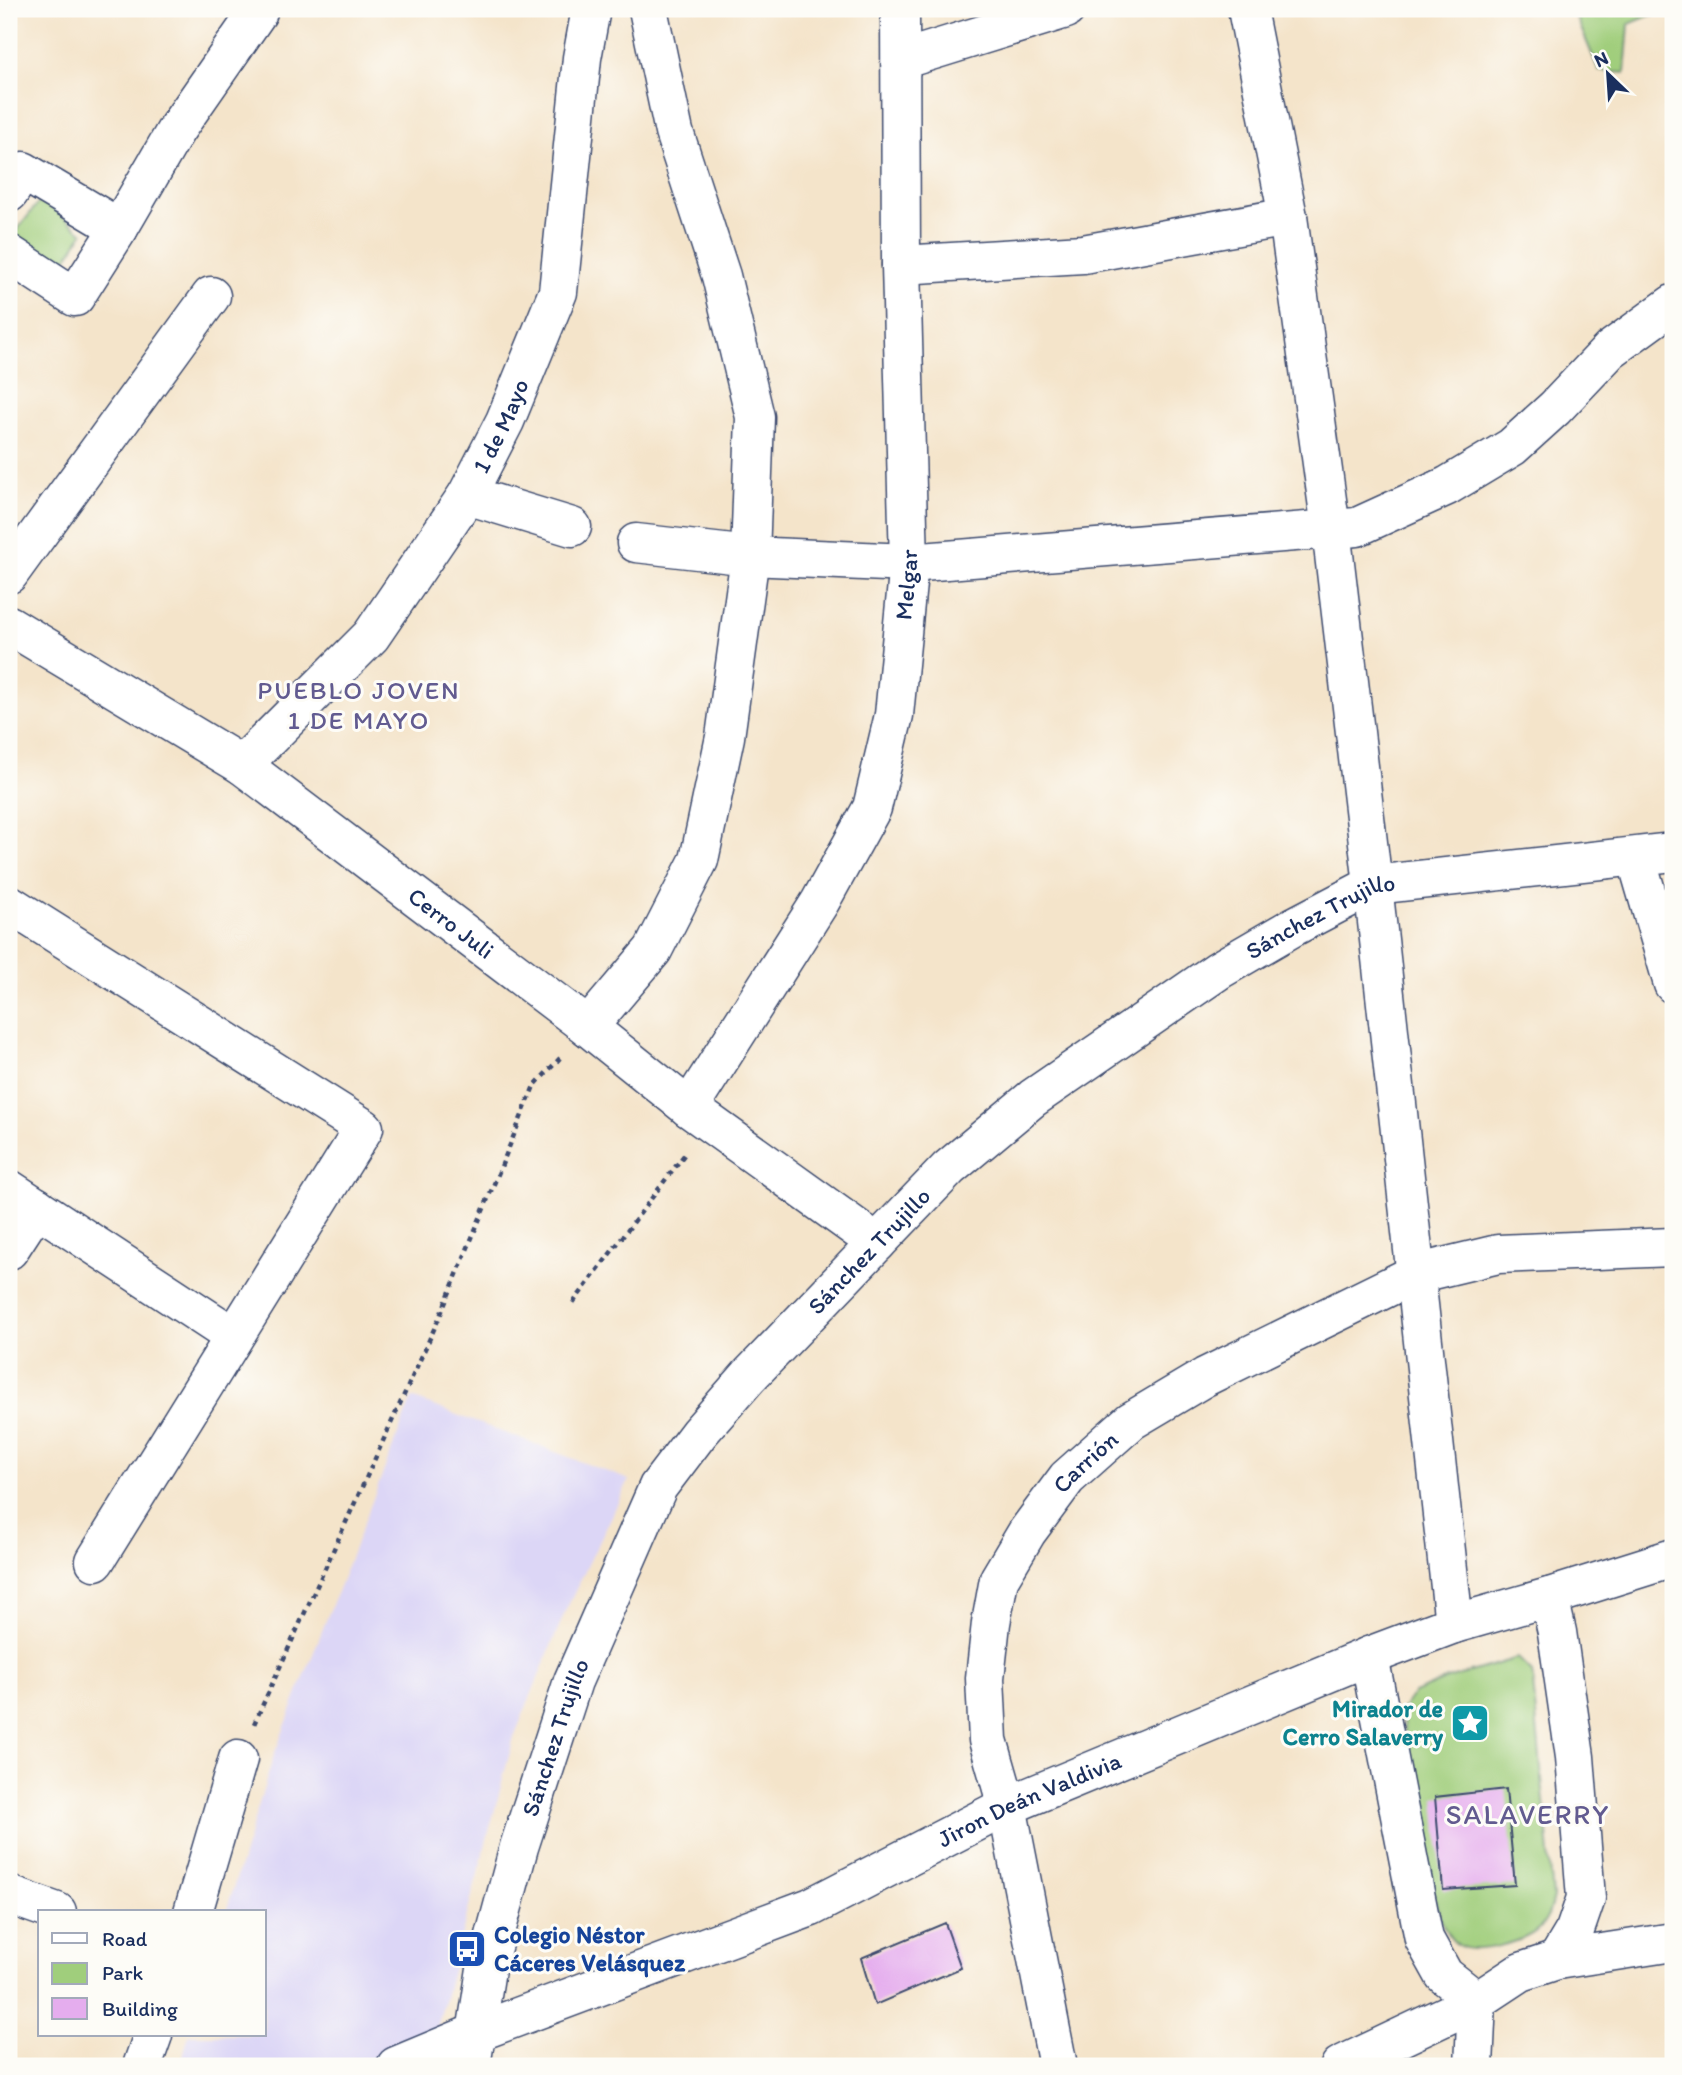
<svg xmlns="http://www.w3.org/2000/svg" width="1682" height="2075" font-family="Itim,sans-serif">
<rect width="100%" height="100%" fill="#fdfcf7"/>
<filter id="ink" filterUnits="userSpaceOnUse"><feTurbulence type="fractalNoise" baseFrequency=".0143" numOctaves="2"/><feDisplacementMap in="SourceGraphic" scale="14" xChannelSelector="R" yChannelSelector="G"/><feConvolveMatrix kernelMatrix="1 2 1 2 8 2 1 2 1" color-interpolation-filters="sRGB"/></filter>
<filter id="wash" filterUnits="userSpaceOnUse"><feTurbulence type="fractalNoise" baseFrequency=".00686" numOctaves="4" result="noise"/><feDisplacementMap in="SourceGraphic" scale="28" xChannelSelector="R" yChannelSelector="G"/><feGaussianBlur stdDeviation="1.57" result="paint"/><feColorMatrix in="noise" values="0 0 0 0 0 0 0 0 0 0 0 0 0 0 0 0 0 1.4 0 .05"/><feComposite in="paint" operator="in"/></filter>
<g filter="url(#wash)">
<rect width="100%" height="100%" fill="#f4e4ca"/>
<path fill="#dcd6f6" d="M412,1398L629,1480L565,1612L514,1737L431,2051L389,2066H180L189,2035H264V1912H226L274,1755Z"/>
<path fill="#a0ce7c" stroke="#5e7e6d" stroke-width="2" d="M1573,9H1658L1659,12L1629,24L1625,73L1599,71Z
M42,198L83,233L57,273L11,238Z
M1518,1658L1532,1672L1553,1897C1550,1909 1548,1922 1537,1930C1524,1942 1476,1955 1460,1946C1446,1938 1441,1920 1436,1905L1401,1711L1414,1693L1447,1679Z"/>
<g id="blocks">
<path fill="#e5adee" d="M1506,1789L1515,1885L1443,1890L1435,1797Z
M945,1923L961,1968L875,2005L861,1958Z"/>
</g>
</g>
<g filter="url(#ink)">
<use href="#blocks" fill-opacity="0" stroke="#3c4a6e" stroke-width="2"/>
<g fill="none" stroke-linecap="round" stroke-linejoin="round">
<g stroke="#3c4a6e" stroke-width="41">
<g id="minor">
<path d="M1247,9L1288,217L1331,529L1373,885L1454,1624"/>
<path d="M901,60L1066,9"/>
<path d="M9,193L23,171L119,228L176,130L258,12"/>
<path d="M9,254L75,297L119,228"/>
<path d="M901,265L1083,254L1288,217"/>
<path d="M467,495L572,527"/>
<path d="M636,543L750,556L909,563L1357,527L1447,486L1512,447L1555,408L1610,350L1673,304"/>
<path d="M9,574L211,296"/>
<path id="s1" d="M9,625L242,765L588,1027L689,1108L877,1243"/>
<path id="s2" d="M242,765L371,636L467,495L505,421L558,292L582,58L591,9"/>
<path d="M1636,857L1673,984"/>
<path d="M9,904L364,1128L95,1561"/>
<path d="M588,1027L653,950L699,860L725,737L750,556L755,417L721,276L674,132L648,9"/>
<path id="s3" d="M689,1108L820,902L872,808L894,715L909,563L901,265L900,9"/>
<path d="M9,1189L233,1336"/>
<path d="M9,1250L37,1207"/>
<path d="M1549,1597L1557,1632L1575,1757L1586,1898L1575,1930L1557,1960"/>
<path d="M1369,1656L1424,1939L1444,1975L1477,2001L1474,2066"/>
<path d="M9,1895L57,1912"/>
<path d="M193,1912L238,1759"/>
<path d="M142,2066L153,2035"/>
<path id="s4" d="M396,2066L475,2033L811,1907L1007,1806L1369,1656L1454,1624L1549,1597L1673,1558"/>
<path id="s5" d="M471,2066L486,1969L519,1847L573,1681L658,1487L699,1433L749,1376L949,1168L1033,1098L1219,970L1293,927L1373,885L1673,852"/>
<path id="s6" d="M1058,2066L1007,1806L988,1740L985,1678L991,1623L999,1579L1027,1532L1067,1478L1131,1421L1205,1377L1415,1274L1498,1254L1673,1247"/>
<path d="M1340,2066L1477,2001L1521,1972L1557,1960L1673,1942"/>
</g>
</g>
<path stroke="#3c4a6e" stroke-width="4.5" stroke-dasharray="5 5" stroke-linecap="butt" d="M573,1303L684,1155
M254,1724L440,1316L534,1086L561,1057"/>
<use href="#minor" stroke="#fff" stroke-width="38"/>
</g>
</g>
<defs>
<g id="sight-square" transform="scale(2.0125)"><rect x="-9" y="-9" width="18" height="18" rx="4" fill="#0f9aa8" stroke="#fdfcf7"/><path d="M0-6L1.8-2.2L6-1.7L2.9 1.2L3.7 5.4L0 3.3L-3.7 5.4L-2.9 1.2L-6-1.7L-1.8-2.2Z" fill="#fff"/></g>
<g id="bus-square" transform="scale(2.0125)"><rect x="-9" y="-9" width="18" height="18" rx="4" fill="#1a4fb4" stroke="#fdfcf7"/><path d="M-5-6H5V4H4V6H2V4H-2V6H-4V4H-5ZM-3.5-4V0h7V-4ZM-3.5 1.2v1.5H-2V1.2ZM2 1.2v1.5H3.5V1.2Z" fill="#fff"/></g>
</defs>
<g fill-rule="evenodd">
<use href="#sight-square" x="1470" y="1723"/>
<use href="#bus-square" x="467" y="1949"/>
</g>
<g text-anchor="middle" stroke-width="6" stroke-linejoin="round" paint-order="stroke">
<g font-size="24" fill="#1b2f5e" stroke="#fdfcf7">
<text dy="8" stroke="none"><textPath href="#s2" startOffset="430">1 de Mayo</textPath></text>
<text dy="8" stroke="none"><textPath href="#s3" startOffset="578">Melgar</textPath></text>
<text dy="8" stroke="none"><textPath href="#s5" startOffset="1494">Sánchez Trujillo</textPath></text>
<text dy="8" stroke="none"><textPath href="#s1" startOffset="534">Cerro Juli</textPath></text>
<text dy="8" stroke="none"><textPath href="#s5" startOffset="928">Sánchez Trujillo</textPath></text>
<text dy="8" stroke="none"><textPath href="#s6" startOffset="642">Carrión</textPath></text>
<text dy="8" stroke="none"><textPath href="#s5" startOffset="340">Sánchez Trujillo</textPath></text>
<text dy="8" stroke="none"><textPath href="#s4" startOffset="688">Jiron Deán Valdivia</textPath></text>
</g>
<g font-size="24" font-weight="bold" fill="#0d838f" stroke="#fdfcf7" text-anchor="end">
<text x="1443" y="1717">Mirador de<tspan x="1443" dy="28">Cerro Salaverry</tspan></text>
</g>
<g font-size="24" font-weight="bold" fill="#164399" stroke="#fdfcf7" text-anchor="start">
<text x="494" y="1943">Colegio Néstor<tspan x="494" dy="28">Cáceres Velásquez</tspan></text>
</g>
<g font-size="26" letter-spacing="2" fill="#625b90" stroke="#fdfcf7">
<text x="359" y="699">PUEBLO JOVEN<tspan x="359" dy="30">1 DE MAYO</tspan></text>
</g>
<g font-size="28" letter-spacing="2" fill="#625b90" stroke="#fdfcf7">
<text x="1528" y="1824">SALAVERRY</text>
</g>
</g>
<rect width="1682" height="2075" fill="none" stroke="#fdfcf7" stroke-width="35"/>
<rect x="38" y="1910" width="228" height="126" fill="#fdfcf7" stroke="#a3aaba" stroke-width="2"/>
<rect x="52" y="1933" width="35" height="10" fill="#ffffff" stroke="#a3aaba" stroke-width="2"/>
<text x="102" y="1946" font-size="21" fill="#1b2f5e">Road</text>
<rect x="52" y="1963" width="35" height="21" fill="#a0ce7c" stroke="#a3aaba" stroke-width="2"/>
<text x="102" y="1980" font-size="21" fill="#1b2f5e">Park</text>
<rect x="52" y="1998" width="35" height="21" fill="#e5adee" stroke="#a3aaba" stroke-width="2"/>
<text x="102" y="2016" font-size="21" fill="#1b2f5e">Building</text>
<g transform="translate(1608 74) rotate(335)" stroke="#fdfcf7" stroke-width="5" paint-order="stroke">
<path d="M0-5L12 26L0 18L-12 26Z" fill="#1b2f5e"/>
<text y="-10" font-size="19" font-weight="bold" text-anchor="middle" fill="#1b2f5e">N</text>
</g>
</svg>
